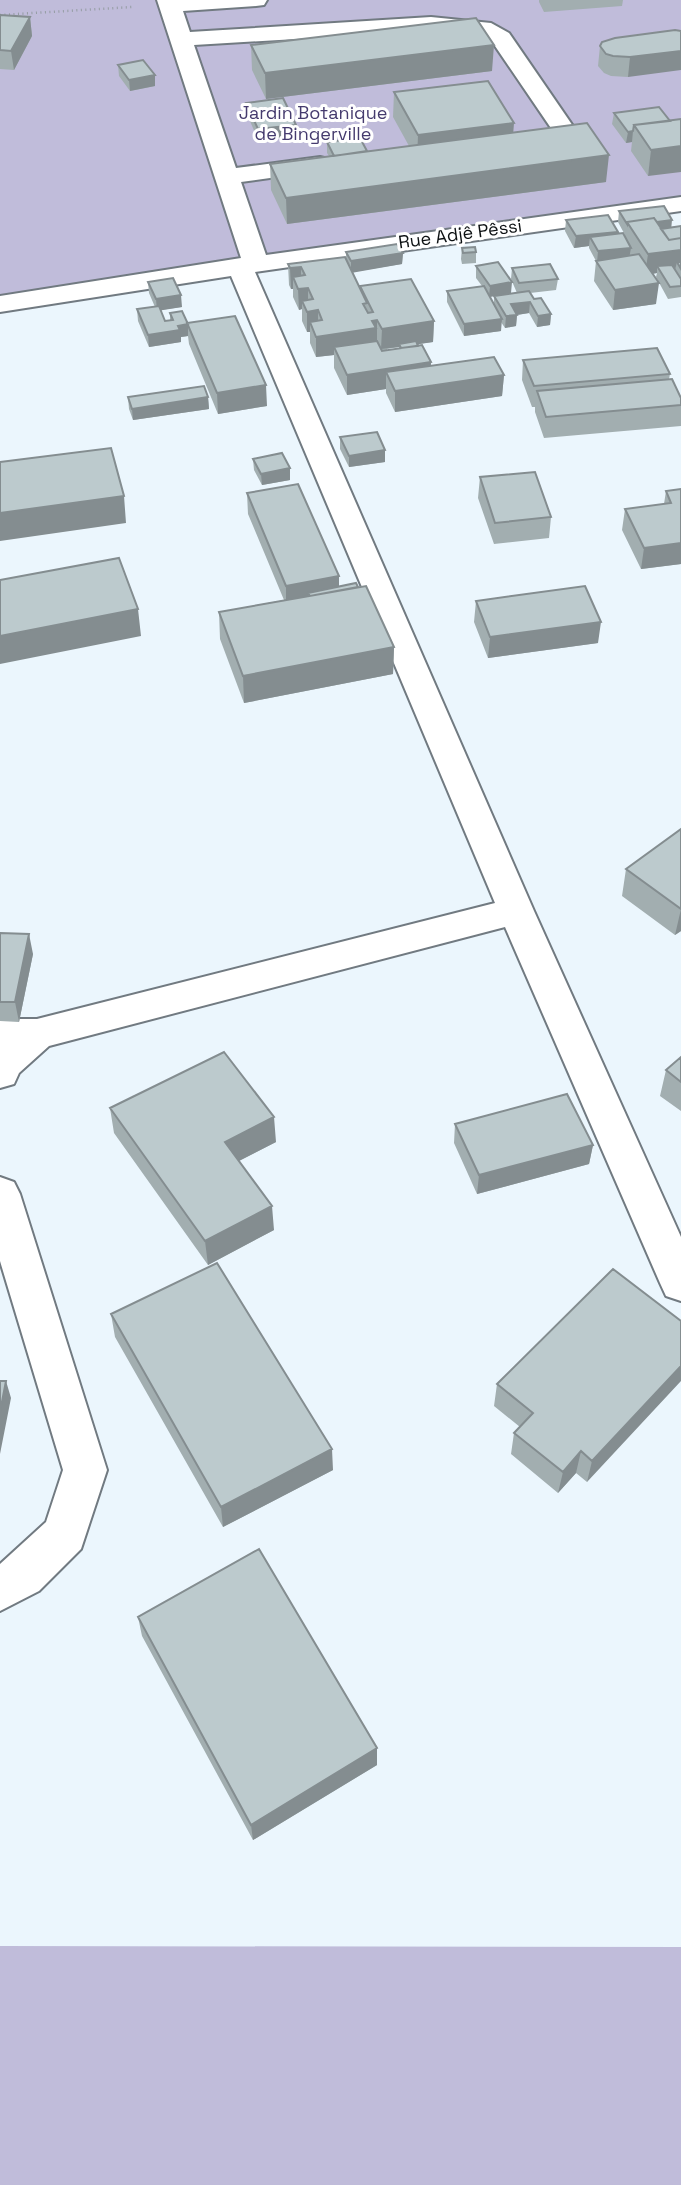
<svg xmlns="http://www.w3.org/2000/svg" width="681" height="2185" font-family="'Space Grotesk',sans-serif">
<rect width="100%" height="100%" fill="#ebf6fd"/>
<path fill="#c0bcda" d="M0,0H681V196L253,256L0,305Z
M0,1946L681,1947V2185H0Z"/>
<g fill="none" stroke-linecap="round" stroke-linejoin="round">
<g stroke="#717a81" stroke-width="4">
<path id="minor" d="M157,0H267L264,5L256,6L183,11L190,32L431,17L491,23L509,33L575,129L571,134H555L493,43L478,34L431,31L194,45L236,168L320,157L329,159L332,164L329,169L320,171L241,182L266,255L681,197V211L255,272L534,911L681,1237V1301L666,1296L660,1283L505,927L49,1046L19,1073L14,1084L0,1088V1019H37L495,903L231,276L0,312V296L241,258Z
M0,1177L14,1182L20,1194L107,1470L81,1549L39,1591L0,1611V1564L46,1522L63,1470L0,1261Z"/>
</g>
<path stroke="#949ca2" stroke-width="2.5" stroke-dasharray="1 3.5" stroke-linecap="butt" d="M0,15L132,7"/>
<use href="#minor" fill="#fff" fill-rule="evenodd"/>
</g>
<path fill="#a2aeb0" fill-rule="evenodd" d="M539,0H623L622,6L544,12L539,2Z
M0,15L30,17L32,36L14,70L0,69Z
M675,30L628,77L611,76L604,73L598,66L600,46Z
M251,45L492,71L266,99L252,70Z
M118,65L155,75V86L130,91L119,76Z
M394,92L513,133L606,182L287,224L271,190L270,164L329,156L327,153V142L367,151L409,146L393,117Z
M246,103L296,136L258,140L247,114Z
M659,107L648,176L631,151L632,142L626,143L612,124L614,113Z
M619,211L671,227L681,226V297L668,299L656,277L657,273L652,274L656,304L613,310L594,281L596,261L589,248V246L574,248L565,231L566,220L618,232L617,234L625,237V235L618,222Z
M462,248L476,252V263L462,264L461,259Z
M346,252L403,253L402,264L352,272L360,289V286L434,321L433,342L417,344L431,362V366L504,375L502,396L395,412L386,393V389L347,395L334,368V355L316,357L310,343V332H307L302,321V309L299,310L293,297V289H291L289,285L288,264L346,259ZM399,347V349L387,350V349Z
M476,266L511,293L500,295L517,293L511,279L512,268L558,279L556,290L530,293L534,299L551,314L550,325L537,327L529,313L517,315L516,326L505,328L501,322V331L464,336L447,302V291L482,286L476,278ZM494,296V304L490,297Z
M148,282L182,307L160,310L165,321L170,320V313L188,323L267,406L218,414L189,344L188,336L181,337V342L149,347L138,321L137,309L155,307L149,293Z
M523,360L670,374L669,379L681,398V426L544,438L535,412V407H532L522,380Z
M128,397H208L209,409L133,420L129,409Z
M340,437L385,462L349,467L340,449Z
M253,459L290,468V480L262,485L254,470Z
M480,477L551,517L549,538L494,544L478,498Z
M681,489V564L641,569L622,530L625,509L664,504L666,491Z
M247,493L339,576V587L394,647L393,674L244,703L220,639L219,612L284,600L248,514Z
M476,601L598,643L488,658L474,622Z
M681,829V931L675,935L622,896L626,869Z
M0,933L33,954L19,1022L0,1021Z
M681,1057V1111L660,1096L666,1070Z
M110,1108L276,1142L239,1161L274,1230L208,1265L114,1133Z
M455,1124L593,1145L589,1164L477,1194L454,1143Z
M111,1314L333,1470L223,1527L115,1337Z
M681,1321L587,1482L576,1473L558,1493L511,1454L514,1433L520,1427L494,1406L497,1384Z
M138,1617L377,1765L253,1840L142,1636Z"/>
<path fill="#848d90" d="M30,17L32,36L14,70L11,51Z
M494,45L492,71L266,99L265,73Z
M681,51V70L628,77L630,57Z
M155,75V86L130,91L129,80Z
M514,123L512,149L417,161L418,135Z
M296,125V136L258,140V129Z
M633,131L632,142L626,143L628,132Z
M681,146V172L648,176L651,150Z
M609,155L606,182L287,224L286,198Z
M672,220L671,231L628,225Z
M618,232L616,243L590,237L589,246L574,248L576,236Z
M681,245V269L677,262L675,270L657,266V273L645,275L648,254Z
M631,248L629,259L597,263L598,251Z
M403,253L402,264L351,273V261Z
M301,267V287L293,277V289H291L290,268Z
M512,282L511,293L489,297L490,286Z
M659,283L656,304L613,310L615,290Z
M308,288V308L302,301V309L299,310L298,289Z
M181,295L182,307L157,311L156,299Z
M530,302L529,313L510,316L511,304Z
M318,310V330L310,322V332H307V312Z
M551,314L550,325L537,327L538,316Z
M517,315L516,326L505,328L506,316Z
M502,319L501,331L464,336V324Z
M377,320V341L334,347V355L316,357V337Z
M434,321L433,342L400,347L399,344V347L381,349L382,329Z
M188,324V336L181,337V342L149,347L148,335L178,326Z
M431,362L430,383L386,372V389L347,395V375Z
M504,375L502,396L395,412V391Z
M266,385L267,406L218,414L217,393Z
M208,397L209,409L133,420L132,409Z
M385,450V462L349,467V456Z
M290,468V480L262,485L261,474Z
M124,496L126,523L0,541V513Z
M681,543V564L641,569L644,548Z
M339,576V597L308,593L309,603L286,607V586Z
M138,609L141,636L0,664V636Z
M601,622L598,643L488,658L490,637Z
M394,647L393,674L244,703L243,676Z
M681,909V931L675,935Z
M29,934L33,954L19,1022L15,1002Z
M274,1117L276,1142L227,1167L225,1142Z
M593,1145L589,1164L477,1194L479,1175Z
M272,1206L274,1230L208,1265L205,1241Z
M681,1366V1381L587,1482L592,1461Z
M6,1381L11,1398L0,1454V1412Z
M332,1449L333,1470L223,1527L221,1507Z
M581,1451L576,1473L558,1493L563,1472Z
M377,1748V1765L253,1840L251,1825Z"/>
<path fill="#bccacd" stroke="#848d90" stroke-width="2" d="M0,15L30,17L11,51L0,50Z
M476,18L494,45L265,73L251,45Z
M675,30L681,31V51L630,57L613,56L606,54L600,46L602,42L615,38Z
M143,60L155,75L129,80L118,65Z
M488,81L514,123L418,135L394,92Z
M283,98L296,125L258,129L246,103Z
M659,107L670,121L634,125L633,131L628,132L614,113Z
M681,119V146L651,150L634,125Z
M587,123L609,155L286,198L270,164Z
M360,138L367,151L334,156L327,142Z
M664,206L672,220L657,222L654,218L627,222V224L619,211Z
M608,215L618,232L576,236L566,220Z
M654,218L669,240L681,238V250L648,254L627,222Z
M681,226V238L669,240L661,229Z
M623,233L631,248L598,251L590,237Z
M397,244L403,253L351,261L346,252Z
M475,247L476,252L463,253L462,248Z
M639,254L659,283L615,290L596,261Z
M345,257L367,303L363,304L368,313L373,312L360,286L411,279L434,321L382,329L377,320L372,321L376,328L316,337L310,322L322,320L318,310L307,312L302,301L313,299L308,288L298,289L293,277L305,275L301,267L290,268L288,264Z
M498,262L512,282L490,286L476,266Z
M677,262H681V269Z
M550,264L558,279L519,283L512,268Z
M672,265L681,279V286L670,287L657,266Z
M173,278L181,295L156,299L148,282Z
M484,286L502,319L464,324L447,291Z
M529,291L534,299L541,298L551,314L538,316L530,302L511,304L517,315L506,316L494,296Z
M159,306L165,321L173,320L170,313L182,311L188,324L178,326L180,330L148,335L137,309Z
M235,316L266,385L217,393L187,323Z
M377,341L382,351L422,345L431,362L347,375L334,347Z
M416,341L418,346L401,348L399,344Z
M657,348L670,374L534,386L523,360Z
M494,357L504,375L395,391L386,372Z
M672,379L681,398V405L546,417L537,391Z
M204,386L208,397L132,409L128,397Z
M377,432L385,450L349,456L340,437Z
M111,448L124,496L0,513V462Z
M282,453L290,468L261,474L253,459Z
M535,472L551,517L495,523L480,477Z
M298,484L339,576L286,586L247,493Z
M681,489V543L644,548L625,509L671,503L666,491Z
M119,558L138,609L0,636V580Z
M356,583L358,587L310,596L308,593Z
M366,586L394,647L243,676L219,612Z
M585,586L601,622L490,637L476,601Z
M681,829V909L626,869Z
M0,933L29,934L15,1002H0Z
M224,1052L274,1117L225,1142L272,1206L205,1241L110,1108Z
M681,1057V1082L666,1070Z
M567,1094L593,1145L479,1175L455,1124Z
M217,1263L332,1449L221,1507L111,1314Z
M613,1269L681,1321V1366L592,1461L581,1451L563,1472L514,1433L533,1413L497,1384Z
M0,1381H6L0,1412Z
M259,1549L377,1748L251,1825L138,1617Z"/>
<g text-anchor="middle" stroke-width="6" stroke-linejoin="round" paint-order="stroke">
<g font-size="18" fill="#453b6e" stroke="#fff">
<text x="313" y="119">Jardin Botanique<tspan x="313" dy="21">de Bingerville</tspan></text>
</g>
<g font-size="18" fill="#0d1113" stroke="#fff">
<text transform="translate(460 234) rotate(-8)" y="6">Rue Adjê Pêssi</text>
</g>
</g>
</svg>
